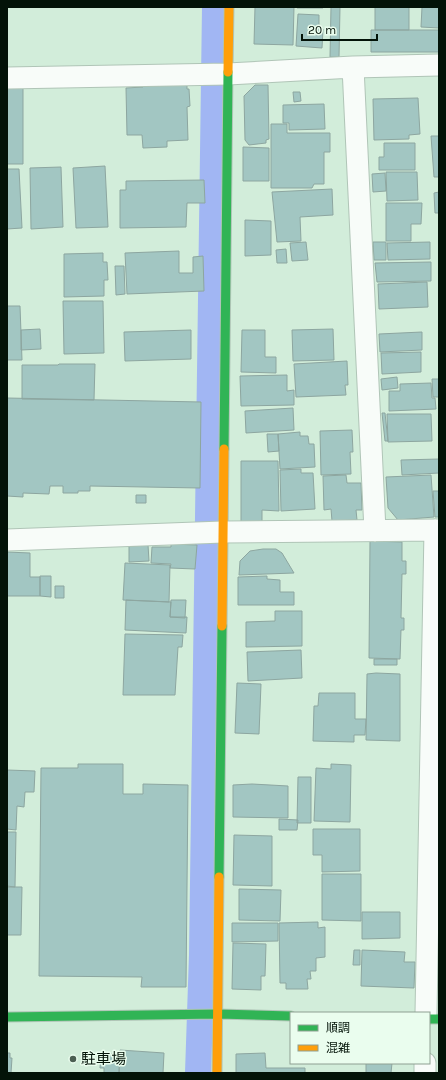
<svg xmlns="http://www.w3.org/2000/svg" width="446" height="1080" font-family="Karla,'Noto Sans JP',sans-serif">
<rect width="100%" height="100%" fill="#d2edda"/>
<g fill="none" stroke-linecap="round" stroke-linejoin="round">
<path stroke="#a1b6f3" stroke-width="26" d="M198,1073L202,955L215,7"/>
</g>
<path fill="#a2c6c2" stroke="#8da6a0" d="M255,7H294L293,45L254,44Z
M297,7H323V8H297Z
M331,7H340L339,57H330Z
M375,7H409V30H375Z
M422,7H439V28L421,27Z
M298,14L319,15V28L323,29L322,48L296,46Z
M371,30H439V52H371Z
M187,83V89H189L190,106L187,107L188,140L167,141V147L143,148L142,135H127L126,88L143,87V85Z
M7,84L23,85V164H7Z
M255,85H268L269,139L266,140V143L249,145L245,140L244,96Z
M293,92H300L301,101L294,102Z
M418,98L420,134L409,135V139L374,140L373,99Z
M324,104L325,129L289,130V123H283V105Z
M271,124H287V133H330V152H324V184H314L312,188H271Z
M431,136H439V177H434Z
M384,143H415V170H379V157H384Z
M243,147L269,148V181H243Z
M105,166L108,227L76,228L73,168Z
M61,167L63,227L31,229L30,168Z
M7,169H19L22,228L7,229Z
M386,172H417L418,200L387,201Z
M385,173L386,191L373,192L372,174Z
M204,180L205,203H187L186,227L120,228V190H126V181Z
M332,189L333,215L300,217L301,241L277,242L272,192Z
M439,192V213H435L434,193Z
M386,203H422L421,224H411V241H386Z
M245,220L271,221V255L245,256Z
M306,242L308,260L292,261L290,243Z
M373,242H386V260H374Z
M430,242V259L388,260L387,243Z
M286,249L287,263H277L276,250Z
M179,251V273H193V257L203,256L204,291L127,294L125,253Z
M103,253V262H107L108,280H104V296L64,297V254Z
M431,262V281L377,282L375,263Z
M115,266H124L125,294L116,295Z
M427,282L428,307L379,309L378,284Z
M63,301H103L104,353L64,354Z
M7,306H20L22,360H7Z
M40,329L41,349L21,350V330Z
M333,329L334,360L293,361L292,330Z
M191,330V359L125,361L124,332Z
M242,330H265V357H276V373L241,372Z
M422,332V350L380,352L379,334Z
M421,352V372L382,374L381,353Z
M347,361L348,385H345L346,395L296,397L294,364Z
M59,364H95L94,400L22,399V365H58Z
M287,375V391L294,390V405L241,406L240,376Z
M397,377L398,388L382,390L381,379Z
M432,379H439V397H433Z
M431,383L432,398H435L436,409L389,411V391H400V384Z
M7,398L201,402L200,488L90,486V491H78V493H63V486H50L49,494L23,493V497L7,496Z
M293,408L294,430L246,433L245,411Z
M382,413H385L388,441H385Z
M387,414H431L432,441L388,442Z
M352,430L353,452H350L351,474L321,475L320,431Z
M300,432V436H308L309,444H314L315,467L280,469L278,434Z
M267,434H278L279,451L268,452Z
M439,459V473L402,475L401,460Z
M241,461H278L279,511L262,510V524L241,523Z
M301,469V473H313L315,509L281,511L280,470Z
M346,475L347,483H361L362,510H356L357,520L332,521L331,509L324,510L323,476Z
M431,475L434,517L398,520L388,508L386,477Z
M433,491H439V517H435Z
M136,495H146V503H136Z
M370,541L402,542V561H406V574H402L401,618H404V630H401L400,659L369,658Z
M171,544L197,545L195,569L170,568L171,564L151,563L152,547H171Z
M148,545L149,561L129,562V546Z
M263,549H276L282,553L294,573L239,575L240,561L250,551Z
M7,552L30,553V577H40V596H7Z
M125,563L170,565L169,602L123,600Z
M51,576V597L40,596V576Z
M267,576V579L280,580V592H294V605H238V577Z
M55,586H64V598H55Z
M126,600L171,602L170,617H187L186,633L125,630Z
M171,600H186L185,618L170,617Z
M275,611H302V646L246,647V622L275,621Z
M125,634L183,635L182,647H178L175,695H123Z
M301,650L302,678L248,681L247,652Z
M374,659H397V665H374Z
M376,673L400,674V741L366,740L367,674Z
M237,683L261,684L259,734L235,733Z
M319,693H355V719H366L365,735H354V742L313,741L314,706H318Z
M78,764H123V794H143V784L188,785L186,987H141L142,977L39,976L41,768H78Z
M331,764L351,765L350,822L314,821L316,768L331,769Z
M7,770L35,771L34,792H25L24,807L17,806L16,830L7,829Z
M298,777H311V823H297Z
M252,784L288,786V818L233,817V785Z
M279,819L298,820L297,830H279Z
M313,829H360V871L322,872V855H313Z
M7,832H16L15,887L7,886Z
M234,835L272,836V886L233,885Z
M322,874H361V921L322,920Z
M7,887H22L21,935H7Z
M239,889L281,890L280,921L239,920Z
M362,912H400V938L362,939Z
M318,922V928L325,927V957L316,958V971H310L311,979H307L308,989H286V983H280L279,923Z
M232,923H278V941L232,942Z
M233,943L266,944L265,976H261V990L232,989Z
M354,950H360V965H353Z
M362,950L405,952L404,962H415L414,988L361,986Z
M120,1050L164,1053L163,1073H119Z
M7,1053H10V1058H12L11,1073H7Z
M101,1053L120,1054L119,1073H104V1068H100Z
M265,1053L266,1068H305V1073H236V1054Z
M366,1063H392L391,1073H366Z"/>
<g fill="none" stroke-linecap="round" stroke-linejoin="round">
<g stroke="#b0c5b7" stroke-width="23">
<path id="street" d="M353,67L375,531
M7,78L228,74L353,67L439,65
M7,540L223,532L439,530
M426,1013L435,530
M425,1073V1063"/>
</g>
<g stroke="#b0c5b7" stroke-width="11">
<path id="fast" d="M224,449L228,72
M219,877L222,626
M7,1017L218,1014L291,1016
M429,1019H439"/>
</g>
<g stroke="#b0c5b7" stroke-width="11">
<path id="slow" d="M228,72L229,7
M222,626L224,449
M217,1073L219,877"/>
</g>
<use href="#street" stroke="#f8fcf9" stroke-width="21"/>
<use href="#fast" stroke="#30b455" stroke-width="9"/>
<use href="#slow" stroke="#ff9f0a" stroke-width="9"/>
</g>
<circle fill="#4b5f52" stroke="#eafdee" stroke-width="1.5" cx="73" cy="1059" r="4"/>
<g text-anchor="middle" stroke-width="3" stroke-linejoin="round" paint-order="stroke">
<g font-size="15" fill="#031308" stroke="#eafdee" text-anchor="start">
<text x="81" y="1064">駐車場</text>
</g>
</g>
<rect width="446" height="1080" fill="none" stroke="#031308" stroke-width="16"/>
<rect x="290" y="1012" width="140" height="52" fill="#eafdee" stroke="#8e9f92"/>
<rect x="298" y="1025" width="20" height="6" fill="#30b455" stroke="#8e9f92"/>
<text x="326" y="1032" font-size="12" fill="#031308">順調</text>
<rect x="298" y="1045" width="20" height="6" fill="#ff9f0a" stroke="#8e9f92"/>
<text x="326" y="1052" font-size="12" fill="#031308">混雑</text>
<path d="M302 34v6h75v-6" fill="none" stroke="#031308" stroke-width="2"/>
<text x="308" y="34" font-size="12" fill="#031308" stroke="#eafdee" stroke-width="3" paint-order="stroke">20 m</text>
</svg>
